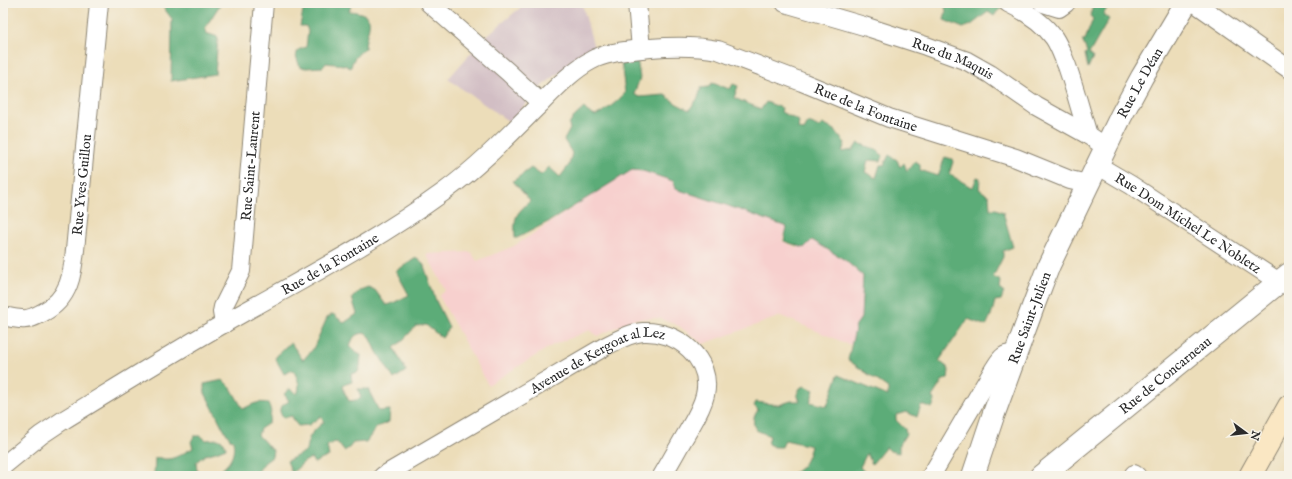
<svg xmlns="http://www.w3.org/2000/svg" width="1292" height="479" font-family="'IM FELL English',serif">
<rect width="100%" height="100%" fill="#f7f3e8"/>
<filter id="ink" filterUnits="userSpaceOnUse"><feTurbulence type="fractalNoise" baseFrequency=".025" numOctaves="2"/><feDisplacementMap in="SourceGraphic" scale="8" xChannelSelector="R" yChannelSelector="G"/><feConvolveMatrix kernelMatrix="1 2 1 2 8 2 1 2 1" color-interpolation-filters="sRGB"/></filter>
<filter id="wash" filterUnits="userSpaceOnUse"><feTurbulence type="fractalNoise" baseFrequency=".012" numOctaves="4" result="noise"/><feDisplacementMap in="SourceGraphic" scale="16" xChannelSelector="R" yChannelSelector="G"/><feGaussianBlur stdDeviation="0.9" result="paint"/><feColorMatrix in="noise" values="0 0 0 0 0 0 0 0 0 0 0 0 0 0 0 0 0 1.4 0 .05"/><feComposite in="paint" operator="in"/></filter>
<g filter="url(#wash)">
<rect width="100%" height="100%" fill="#ecddb9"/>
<path fill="#f7d0ce" d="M653,162L723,204L787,227L782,241L798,248L809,221L876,286L863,322L850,345L781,316L703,344L679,326L659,318L635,319L597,336L590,330L553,345L488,385L439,296L446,290L426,254L471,252L477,261L514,246L577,205L601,185L635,166Z"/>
<path fill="#d2bec4" d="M526,3H582L594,48L543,85L523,107L511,123L448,79L485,37Z"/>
<path fill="#5cac78" stroke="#446c52" d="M164,3H221L205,28L206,33L218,37L215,74L171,81L172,19L163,7Z
M307,3H352L349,11C381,14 366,26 365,48C358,54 352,59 351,68L344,65L326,63L323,67L306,68L300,67L296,56L298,50L306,47L308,31L306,26H300L303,11L306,8Z
M944,3H1007C1003,8 997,10 994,16L988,12L971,25L963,28L944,20L946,11Z
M1094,3H1110L1103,15L1109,19L1089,54L1093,57L1088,68L1085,54L1087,52L1082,40H1085L1093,19L1090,16Z
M637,59L640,78L634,94L639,97L665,95L677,104L689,110L698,98L701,88L709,87L712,83L730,89L733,84L738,86L734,98L761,109L766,102L782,108L781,112L799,121L798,129L804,130L808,123L819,127L822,124L835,130L837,134L845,143L842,152L853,150L858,143L877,150L883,156L881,161L868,160L865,172L876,178L880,165H884L889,155L897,160L900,167L904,163L907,171L915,161L920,164V170L938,176L945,157L952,159L953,162L949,174L971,187H973L977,177L980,178L979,189L989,196L990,209H996L1003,212L1013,247L1003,251V257L993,277L1001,281L1000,289L1004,292L1001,300L995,301L992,313L986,326L968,319L939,361L947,367L949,370L948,379L943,380L932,397L935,401L932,408L924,405H921L917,417L906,412L896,415V420L905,429L906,434L899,445V453L890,451L886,447L872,464L867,453L860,467L868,476H789C804,466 806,464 811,446L785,440L782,447H774L768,444L770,436L756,430C752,422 753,417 758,410L754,406L756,402L779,405L791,401H800L797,394L800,388L805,386L814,390L810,402L827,406L838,375L888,396V388L848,360L856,325L861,318L863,276L845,260L812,240L804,248L784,241L787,227L723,204L676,189L673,181L643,171L632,170L550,221L517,238H515C514,216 515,215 530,201L513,181L531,168L541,175L549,167L560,177L569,165L572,153L564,140L570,129L569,125L573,118L584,108L588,112L595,116C607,110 617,102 625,93L621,61Z
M416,258L423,263L436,301L449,327L442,338L426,325L416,326L405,338L394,348L406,371L394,379L377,352L370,337L366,333C355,334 354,335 350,346L355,352L361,355L360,367L358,372L351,374L352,382L343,385L344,391L349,401L356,400L361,398L358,389H368L379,411L390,410L389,422L377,427L366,442L353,443L349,448L344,451L337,442L332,443L327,446L329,456L314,463L311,458L304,462L292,473L287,461L306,451C308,435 312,432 324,422L321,416L309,425L298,426L294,421L292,416L283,418C277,408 280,407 289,401L284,394L286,392L290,389L297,394C301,386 298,379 293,370L284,374L275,358L285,347L291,343L303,360L313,349L327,318L333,314L344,323L357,314L352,298L360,290L368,287L375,290L386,305L391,304L409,295L396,271Z
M223,380L231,388L243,409C253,404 257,401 268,403C273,414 270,413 269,423L260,429L258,435L269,447L273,450L272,457L264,463L255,476H215C228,464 236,459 233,440L230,439L223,428L205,393L204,384Z
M194,436H201L206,440L218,439L224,442L226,448L216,452L205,455L196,462L197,471L200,472L199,476H166V475H154L155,458C159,457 160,458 165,459C174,460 185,452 193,448L191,442Z"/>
</g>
<g filter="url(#ink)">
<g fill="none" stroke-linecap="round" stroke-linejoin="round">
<g stroke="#8c8472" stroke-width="20">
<g id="minor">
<path d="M429,3L508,72L541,103"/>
<path d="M637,3L641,49"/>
<path id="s1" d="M785,3L864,26L926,46L967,61L990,74L1036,106L1088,135L1106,147"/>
<path d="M1008,3C1025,11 1043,22 1054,38C1060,47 1063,57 1067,66C1075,89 1081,112 1088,135"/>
<path d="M1043,3L1059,8L1066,3"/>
<path d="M1195,3L1289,69"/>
<path id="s2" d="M1097,165L1131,185L1279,282"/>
<path id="s3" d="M3,316C9,317 15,319 22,319C29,320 36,316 42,313C72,298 73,270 76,240L99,3"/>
<path id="s4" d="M224,324L222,312L223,307L241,271L264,3"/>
<path id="s5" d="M3,466L41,435L62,421C116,388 170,354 225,323C299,281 375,242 445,191C478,167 507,137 536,108C553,91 571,71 592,60C600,55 609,54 618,52C650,47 687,44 718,50L802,82L889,118L1016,158L1070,180L1088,184"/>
<path d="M1134,474L1137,476"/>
<path id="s6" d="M383,476L604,347C616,341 629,333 643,332C677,330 713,359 705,395C702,408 695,419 688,431C679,446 671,461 662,476"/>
<path d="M931,476L994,369C1000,360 1003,352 1015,355"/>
</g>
</g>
<g stroke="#8c8472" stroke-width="24">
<g id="tertiary">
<path id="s7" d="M973,476L993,416L1034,304L1049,265L1121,116L1142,77L1186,3"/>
<path id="s8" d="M1041,476L1289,274"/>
</g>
</g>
<g stroke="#8c8472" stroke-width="24">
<path id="secondary" d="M1250,476L1289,406"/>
</g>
<use href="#minor" stroke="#fff" stroke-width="18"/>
<use href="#tertiary" stroke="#fff" stroke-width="22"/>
<use href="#secondary" stroke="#fae7c3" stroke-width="22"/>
</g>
</g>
<g text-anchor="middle" stroke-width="3" stroke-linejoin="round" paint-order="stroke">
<g font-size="14" fill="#2b2b2b" stroke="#f7f3e8">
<text dy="5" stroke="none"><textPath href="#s1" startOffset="177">Rue du Maquis</textPath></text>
<text dy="5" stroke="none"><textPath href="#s7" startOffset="428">Rue Le Déan</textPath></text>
<text dy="5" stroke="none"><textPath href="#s5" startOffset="1005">Rue de la Fontaine</textPath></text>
<text dy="5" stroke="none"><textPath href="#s4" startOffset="163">Rue Saint-Laurent</textPath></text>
<text dy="5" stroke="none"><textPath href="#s3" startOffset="181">Rue Yves Guillou</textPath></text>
<text dy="5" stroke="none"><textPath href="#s2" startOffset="108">Rue Dom Michel Le Nobletz</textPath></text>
<text dy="5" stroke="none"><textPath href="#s5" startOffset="385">Rue de la Fontaine</textPath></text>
<text dy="5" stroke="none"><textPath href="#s7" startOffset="168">Rue Saint-Julien</textPath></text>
<text dy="5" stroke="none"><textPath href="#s6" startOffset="246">Avenue de Kergoat al Lez</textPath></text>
<text dy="5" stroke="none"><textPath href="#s8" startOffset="160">Rue de Concarneau</textPath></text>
</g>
</g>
<rect width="1292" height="479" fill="none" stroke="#f7f3e8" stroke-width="16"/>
<g transform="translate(1246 433) rotate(105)" stroke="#f7f3e8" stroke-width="3" paint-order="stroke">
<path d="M0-3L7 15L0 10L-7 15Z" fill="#2b2b2b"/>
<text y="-6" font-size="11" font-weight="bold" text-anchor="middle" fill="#2b2b2b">N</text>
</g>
</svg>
